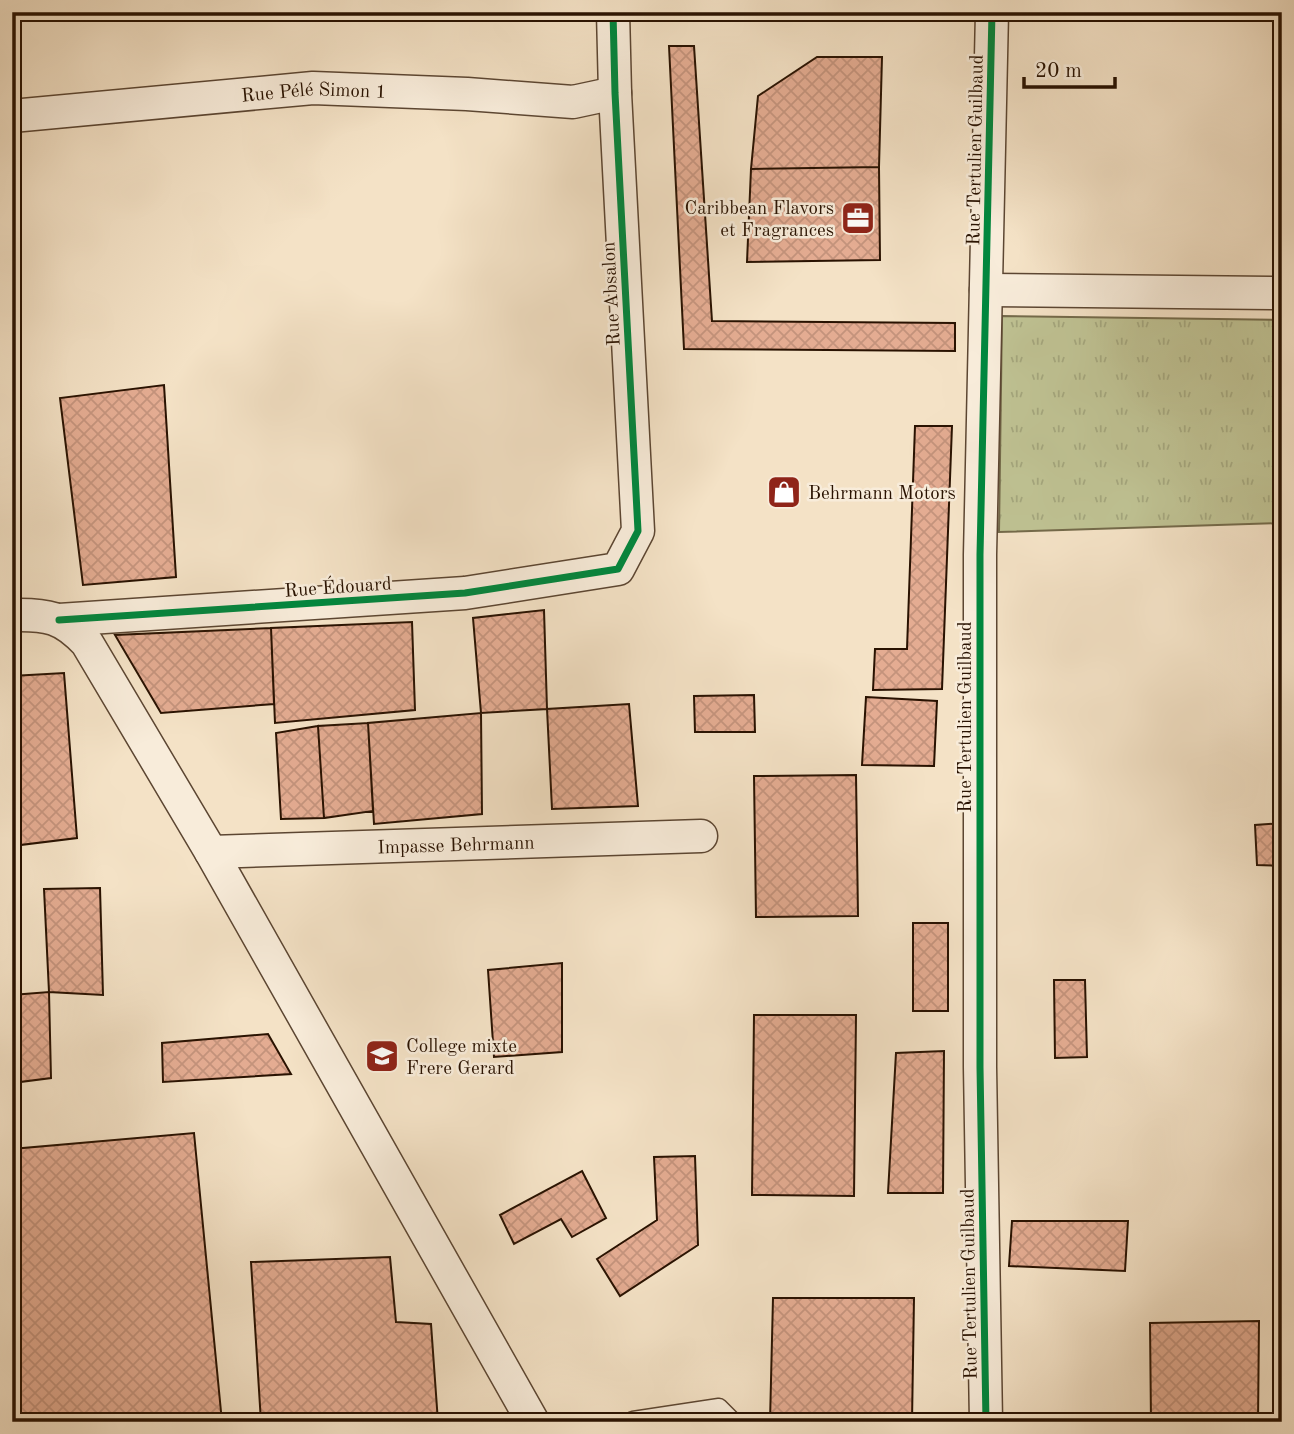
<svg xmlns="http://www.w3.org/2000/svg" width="1294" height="1434" font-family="'Old Standard TT',serif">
<defs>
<pattern id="grass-tufts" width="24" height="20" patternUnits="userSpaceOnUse" patternTransform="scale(1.75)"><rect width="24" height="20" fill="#bfc293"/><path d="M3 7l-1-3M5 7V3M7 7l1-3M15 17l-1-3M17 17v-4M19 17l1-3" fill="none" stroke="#a4a67d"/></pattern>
<pattern id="building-cross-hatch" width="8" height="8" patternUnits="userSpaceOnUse" patternTransform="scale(1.75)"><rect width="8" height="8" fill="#e4ac92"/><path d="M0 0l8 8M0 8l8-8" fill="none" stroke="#c4937c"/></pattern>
</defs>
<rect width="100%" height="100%" fill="#f4e2c6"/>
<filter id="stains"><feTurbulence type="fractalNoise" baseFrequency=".00286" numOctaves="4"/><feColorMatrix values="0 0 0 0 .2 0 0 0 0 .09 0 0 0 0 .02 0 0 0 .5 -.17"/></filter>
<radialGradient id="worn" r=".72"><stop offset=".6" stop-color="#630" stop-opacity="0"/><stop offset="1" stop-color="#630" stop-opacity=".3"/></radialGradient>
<path fill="url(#grass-tufts)" stroke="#746a4a" stroke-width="2" d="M1002,316L1282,320V523L999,532Z"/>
<path fill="url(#building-cross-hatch)" stroke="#291201" stroke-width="2" d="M669,46H694L712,321L955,323V351L684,349Z
M817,57H882L879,167L751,169L758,96Z
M879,167L880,260L747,262L751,169Z
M164,385L176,577L83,585L60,398Z
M915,426H952L942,689L873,690L875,649H907Z
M544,610L547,709L481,713L473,618Z
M412,622L415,710L275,723L271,628Z
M271,628L274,704L161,713L115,635Z
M64,673L77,838L12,846V676Z
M754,695L755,732H695L694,696Z
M866,697L937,701L934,766L862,765Z
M629,704L638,806L552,809L547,709Z
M481,713L482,814L374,824L368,723Z
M368,723L373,811L324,818L318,726Z
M318,726L324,818L281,819L276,733Z
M856,775L858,916L756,917L754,776Z
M1282,823V866L1257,865L1255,825Z
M100,888L103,995L49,992L44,889Z
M913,923H948V1011H913Z
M562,963V1052L494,1057L488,970Z
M1054,980H1085L1087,1057L1055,1058Z
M49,992L51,1078L12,1083V995Z
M754,1015H856L854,1196L752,1195Z
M268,1034L291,1074L163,1082L162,1043Z
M944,1051L943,1193H888L896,1053Z
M194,1133L222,1422H12V1149Z
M695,1156L698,1245L620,1296L597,1259L657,1220L654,1157Z
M582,1171L606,1218L572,1237L561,1219L514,1244L500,1215Z
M1012,1221H1128L1125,1271L1009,1266Z
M390,1257L396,1322L431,1324L438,1422H261L251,1262Z
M773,1298H914L912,1422H770Z
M1259,1321L1258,1422H1151L1150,1323Z"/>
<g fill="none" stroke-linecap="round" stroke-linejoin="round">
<g stroke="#5c4632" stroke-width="19">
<path id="lane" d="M633,1420L719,1407L734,1422"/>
</g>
<g stroke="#5c4632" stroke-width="35">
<g id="street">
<path id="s1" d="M12,116L313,88L467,94L573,102L615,93"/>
<path d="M986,290L1282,293"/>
<path d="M12,615C47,614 63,617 87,643L211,852L533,1422"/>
<path d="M59,620L465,593L618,569L638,531L615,93L613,12"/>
<path id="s2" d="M211,852L701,836"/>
<path d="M986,1422L980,1067V555L992,12"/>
</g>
</g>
<use href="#lane" stroke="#f8ecda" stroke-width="16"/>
<use href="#street" stroke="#f8ecda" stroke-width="32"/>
<g stroke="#f8ecda" stroke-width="11">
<path id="cycleway" d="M59,620L465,593L618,569L638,531L615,93L613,12
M986,1422L980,1067V555L992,12"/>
</g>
<use href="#cycleway" stroke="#00873e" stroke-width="7"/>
</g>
<defs>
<g id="office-square" transform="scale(1.75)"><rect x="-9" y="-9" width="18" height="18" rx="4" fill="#8f2418" stroke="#f8ecda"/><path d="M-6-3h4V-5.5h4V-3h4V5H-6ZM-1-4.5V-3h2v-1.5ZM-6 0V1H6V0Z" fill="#fff"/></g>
<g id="shop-square" transform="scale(1.75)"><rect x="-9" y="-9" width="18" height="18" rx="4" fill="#8f2418" stroke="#f8ecda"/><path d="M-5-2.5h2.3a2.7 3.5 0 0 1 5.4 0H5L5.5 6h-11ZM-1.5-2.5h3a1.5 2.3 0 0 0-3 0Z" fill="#fff"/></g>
<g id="school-square" transform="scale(1.75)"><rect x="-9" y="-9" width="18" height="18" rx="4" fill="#8f2418" stroke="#f8ecda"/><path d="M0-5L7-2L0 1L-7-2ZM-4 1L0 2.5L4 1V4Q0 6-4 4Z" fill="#fff"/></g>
</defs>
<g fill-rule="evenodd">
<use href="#office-square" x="858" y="218"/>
<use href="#shop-square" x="784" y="492"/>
<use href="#school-square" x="382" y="1056"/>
</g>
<g text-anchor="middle" stroke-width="5" stroke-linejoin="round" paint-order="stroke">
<g font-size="19" fill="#291201" stroke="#f8ecda">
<text dy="7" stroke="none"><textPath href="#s1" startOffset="303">Rue Pélé Simon 1</textPath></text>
<text transform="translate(974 150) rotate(-89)" y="7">Rue Tertulien Guilbaud</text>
<text transform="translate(610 294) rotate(-93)" y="7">Rue Absalon</text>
<text transform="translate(338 586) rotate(-4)" y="7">Rue Édouard</text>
<text transform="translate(964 717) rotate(-90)" y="7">Rue Tertulien Guilbaud</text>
<text dy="7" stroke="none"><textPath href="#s2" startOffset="245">Impasse Behrmann</textPath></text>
<text transform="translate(968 1284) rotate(-91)" y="7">Rue Tertulien Guilbaud</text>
</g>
<g font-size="19" fill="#291201" stroke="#f8ecda" text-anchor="start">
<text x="834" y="214" text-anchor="end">Caribbean Flavors<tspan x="834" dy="22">et Fragrances</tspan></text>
<text x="808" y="499">Behrmann Motors</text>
<text x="406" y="1052">College mixte<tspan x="406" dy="22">Frere Gerard</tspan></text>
</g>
</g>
<rect width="1294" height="1434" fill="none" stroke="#f4e2c6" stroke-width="42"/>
<rect x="14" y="14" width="1266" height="1406" fill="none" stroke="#291201" stroke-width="3.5"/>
<rect x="21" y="21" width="1252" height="1392" fill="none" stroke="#291201" stroke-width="2"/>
<path d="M1024 77v10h91v-10" fill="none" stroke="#291201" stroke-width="3.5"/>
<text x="1035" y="77" font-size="21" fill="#291201" stroke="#f8ecda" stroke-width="5" paint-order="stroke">20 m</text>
<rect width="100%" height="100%" filter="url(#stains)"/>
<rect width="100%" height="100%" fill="url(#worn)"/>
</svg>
